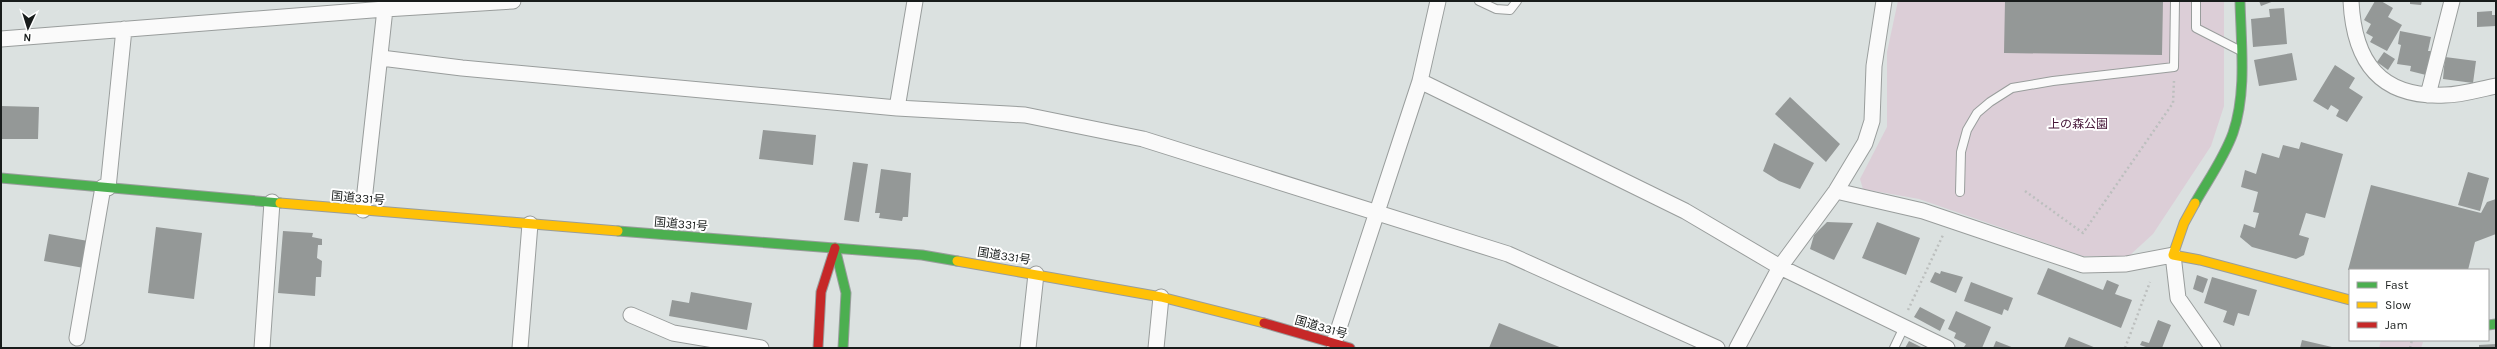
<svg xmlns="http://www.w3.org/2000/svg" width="2497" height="349" font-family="Karla,'Noto Sans JP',sans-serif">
<rect width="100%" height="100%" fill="#dbe1e0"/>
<path fill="#dcced7" d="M1898,1H2224V106L2211,146L2153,234L2129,256H2083L1919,199L1863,189L1860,179L1887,127V52Z
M2381,340L2423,342L2421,348H2379Z"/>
<path fill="#949897" d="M2005,1H2163L2162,55L2004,53Z
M2259,1H2274L2261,6Z
M2375,1H2381L2393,8L2388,17L2402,25L2387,51L2370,42L2373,37L2366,33L2371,24L2364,20Z
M2410,1H2422L2421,5L2410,4Z
M2284,8L2287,44L2253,47L2251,19L2270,17L2269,9Z
M2492,11V15H2496V26L2477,27V12Z
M2400,31L2431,37L2428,51H2431L2426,75L2410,71L2411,66L2397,64L2401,45L2398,44Z
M2384,52L2395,59L2388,70L2377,62Z
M2292,53L2297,80L2259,86L2254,60Z
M2445,57L2476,61L2473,83L2443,79Z
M2335,65L2355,78L2349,88L2363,97L2347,122L2336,116L2339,110L2331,105L2328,110L2313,101Z
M1790,97L1840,144L1826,162L1775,114Z
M1,106L39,107L38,139H1Z
M763,130L816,135L813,165L759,159Z
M2301,142L2343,154L2325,218L2306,213L2299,235L2309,238L2304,255L2296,259L2252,247L2240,237L2244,224L2255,228L2259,213L2253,212L2258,192L2241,187L2245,170L2256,174L2262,153L2279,158L2283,145L2299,149Z
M1774,143L1814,163L1800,189L1779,181L1763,171Z
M853,162L868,164L859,222L844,220Z
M881,169L911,173L908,217H903L902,221L879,218L880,213H875Z
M2468,172L2489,178L2480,211L2458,205Z
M2371,185L2481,213L2487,202L2496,199V234L2475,242L2468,270H2348Z
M1827,222L1853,223L1834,260L1810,249L1814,235Z
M1877,222L1920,238L1906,275L1862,258Z
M156,227L202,233L194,299L148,293Z
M283,231L313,233L312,237L322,239V245H318L317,258L322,261L321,277H316L315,296L278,293Z
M49,234L88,241L84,268L44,261Z
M2048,268L2103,290L2107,280L2119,285L2115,294L2132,300L2121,328L2037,294Z
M1941,271L1963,277L1956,293L1930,282L1935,272L1940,274Z
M2197,275L2208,279L2203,293L2193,289Z
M2212,277L2257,290L2249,316L2238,313L2234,326L2223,322L2227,311L2204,303Z
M1971,282L2013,298L2008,311L2004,309L2002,315L1964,301Z
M691,292L752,303L747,330L669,316L672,300L689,303Z
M1920,307L1945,320L1940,331L1914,317Z
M1956,311L1991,327L1982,348H1967L1964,347L1966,344L1954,338L1956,333L1948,329Z
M2158,320L2171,325L2162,348H2149L2140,345L2142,341L2149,343Z
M1499,323L1562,348H1489Z
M2069,337L2096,348H2064Z
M2302,340L2332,347L2331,348H2300Z
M1909,341L1923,348H1905Z
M1996,341L2014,348H1993Z
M2496,344V348H2479V345Z"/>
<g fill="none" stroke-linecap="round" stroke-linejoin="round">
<g stroke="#999d9c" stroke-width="10">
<path id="lane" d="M1479,1L1496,9L1510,10L1517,1
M2196,1V28L2239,50
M1960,192L1961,152L1967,130L1977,113L1990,102L2012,88L2053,81L2174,67L2175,1
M1894,348L1904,327"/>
</g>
<g stroke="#999d9c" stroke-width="17">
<path id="street" d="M2351,1C2354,62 2380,98 2445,95C2462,95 2480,89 2496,86
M385,9L513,1
M1,39L385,9L363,210
M381,58L462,68L897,108L1025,115L1143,139L1508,254L1717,348
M1420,81L1685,211L1780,267L1947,348
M2428,95L2452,1
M897,108L915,1
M108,188L124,29
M1836,191L1923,211L2083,265L2126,264L2173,255L2178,298L2213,348
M631,315L673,333L761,348
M77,338L103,187
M1334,343L1420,81L1438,1
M262,348L272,202
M520,348L530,224
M1028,348L1036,274
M1156,348L1161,297
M1737,348L1780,267L1836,191L1865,143L1872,121L1874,66L1884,1"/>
</g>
<g stroke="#999d9c" stroke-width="11">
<path id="fast" d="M1,178L280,203
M2195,203C2208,180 2224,158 2233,133C2247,92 2241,44 2240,1
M618,231L922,255L957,261
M835,248L846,293L843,348
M2488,325L2496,324"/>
</g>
<g stroke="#999d9c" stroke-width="11">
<path id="slow" d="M280,203L618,231
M2195,203L2184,223L2173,255L2200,260L2350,300
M957,261L1161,297L1264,323"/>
</g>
<g stroke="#999d9c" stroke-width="11">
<path id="jam" d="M1264,323L1350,348
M818,348L821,292L835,248"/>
</g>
<path stroke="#bcbfbe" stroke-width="2.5" stroke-dasharray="2 3" stroke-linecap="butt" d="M2025,191L2083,233L2173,103L2174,81
M1908,310L1943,235
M2125,348L2150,282
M2410,348L2412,340"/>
<use href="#lane" stroke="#fafafa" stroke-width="8"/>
<use href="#street" stroke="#fafafa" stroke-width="15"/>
<use href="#fast" stroke="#4caf50" stroke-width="9"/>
<use href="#slow" stroke="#ffc107" stroke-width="9"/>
<use href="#jam" stroke="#c62828" stroke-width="9"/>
</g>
<g text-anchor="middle" stroke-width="4" stroke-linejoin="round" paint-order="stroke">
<g font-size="12" fill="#441436" stroke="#fff">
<text x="2078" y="128">上の森公園</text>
</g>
<g font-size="12" fill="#181c1b" stroke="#fff">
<text transform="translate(358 198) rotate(5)" y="4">国道331号</text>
<text transform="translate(681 224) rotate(5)" y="4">国道331号</text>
<text transform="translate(1004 256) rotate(9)" y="4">国道331号</text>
<text transform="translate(1321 327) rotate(16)" y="4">国道331号</text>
</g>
</g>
<rect width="2497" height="349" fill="none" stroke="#181c1b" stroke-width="4"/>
<rect x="2349" y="269" width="140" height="72" fill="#ffffff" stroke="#a3a4a4"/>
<rect x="2357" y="282" width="20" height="6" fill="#4caf50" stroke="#a3a4a4"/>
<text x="2385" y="289" font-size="12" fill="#181c1b">Fast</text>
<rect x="2357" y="302" width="20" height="6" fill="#ffc107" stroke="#a3a4a4"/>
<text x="2385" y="309" font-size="12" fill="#181c1b">Slow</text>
<rect x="2357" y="322" width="20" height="6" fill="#c62828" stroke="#a3a4a4"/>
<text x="2385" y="329" font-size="12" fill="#181c1b">Jam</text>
<g transform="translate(28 28) rotate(184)" stroke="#ffffff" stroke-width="3" paint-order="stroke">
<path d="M0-3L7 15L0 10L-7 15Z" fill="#181c1b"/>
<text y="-6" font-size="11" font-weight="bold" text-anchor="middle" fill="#181c1b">N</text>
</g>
</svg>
